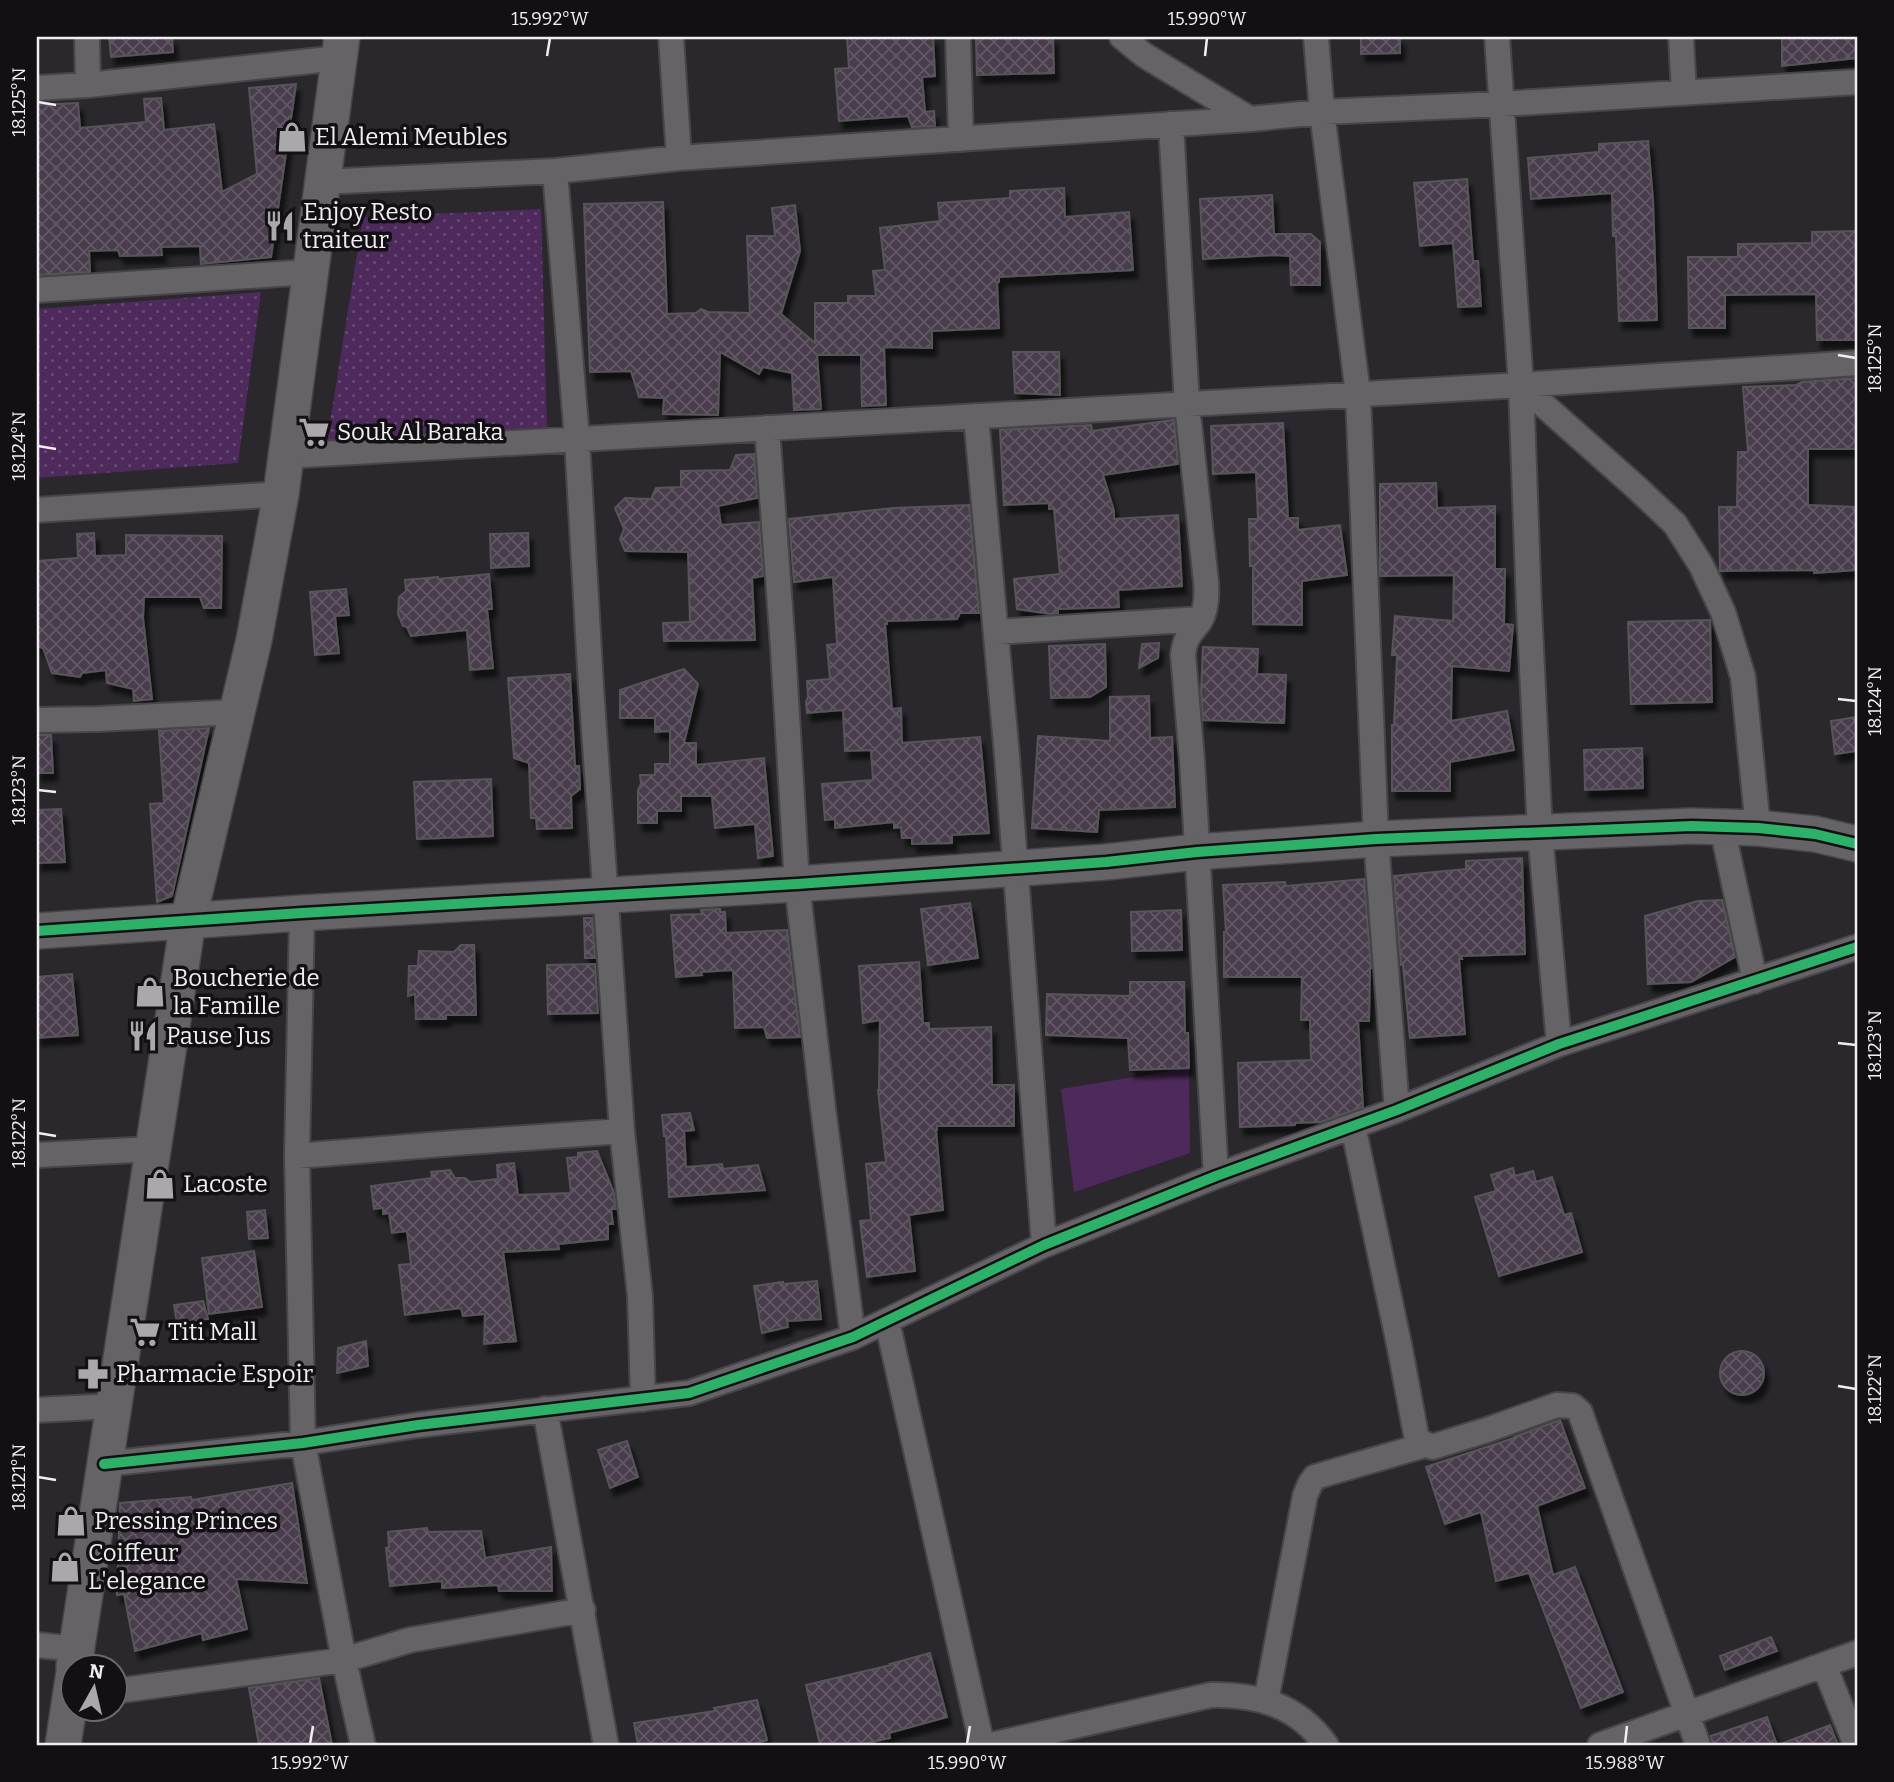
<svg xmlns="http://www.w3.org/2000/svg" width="1894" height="1782" font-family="Bitter,serif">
<defs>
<pattern id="park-dots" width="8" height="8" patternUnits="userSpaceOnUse" patternTransform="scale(1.75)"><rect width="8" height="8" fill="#4e295c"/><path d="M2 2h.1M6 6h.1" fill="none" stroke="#684874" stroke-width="1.8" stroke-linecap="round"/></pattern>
<pattern id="building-cross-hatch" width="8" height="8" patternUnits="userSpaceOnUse" patternTransform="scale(1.75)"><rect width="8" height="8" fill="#483c4c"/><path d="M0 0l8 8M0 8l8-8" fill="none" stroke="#635866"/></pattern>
<filter id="shadow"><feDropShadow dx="4.5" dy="8" stdDeviation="2" flood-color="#0009"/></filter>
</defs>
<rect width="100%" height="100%" fill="#2a282c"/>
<path fill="url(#park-dots)" d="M541,209L547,428L327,441L363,217Z
M261,292L238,463L37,478V309Z"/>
<path fill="#4e295c" d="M1189,1068L1190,1153L1074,1192L1061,1089Z"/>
<path fill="url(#building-cross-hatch)" stroke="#575558" stroke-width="2" filter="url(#shadow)" d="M109,37H172L173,52L111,57Z
M847,37H933L935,76L922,77L925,112L934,111L935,126L912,127L908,116L839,121L835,69L849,68Z
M976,37H1053L1054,73L977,75Z
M1361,37H1400V53L1361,54Z
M1782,37H1857V58L1782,66Z
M296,84L271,257L201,264L200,246L161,247L162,255L120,256L118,250L89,251L90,272L37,275V105L78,103L80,128L146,122L144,99L161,98L164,130L214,124L222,192L257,174L249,88Z
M1648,141L1653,200L1657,320L1619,321L1616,236H1613L1612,193L1531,199L1528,158L1599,152V144Z
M1467,179L1473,261H1478L1481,306L1458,307L1453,243L1420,246L1414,183Z
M1064,188L1065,217L1129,212L1133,270L999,277V282L997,283L999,328L932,331V348L884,347L886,405L862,406L861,355H817L821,409L794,410L792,373L763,367L759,374L720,352L718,415L663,414L664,398L639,397L631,371L590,372L584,204L663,202L667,314L696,313L701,309L708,312L750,313L747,236H775L772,208L795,205L800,251L781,314L815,343V303H848V296H876L873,271L885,270L880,228L940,221L938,203L1010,198V191Z
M1272,195L1274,234H1311L1320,242V285H1291L1290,256L1275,255L1203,259L1200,199Z
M1857,231V340H1817L1816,294L1725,295V328H1689L1688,257H1738V244L1812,243V232Z
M1013,352H1059L1060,395L1015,393Z
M1857,378V449H1808V505L1857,507V570L1814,573V570L1720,571L1719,507H1737L1738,452H1748L1743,387L1796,385L1802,382Z
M1174,420L1178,464L1103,475L1114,511V519L1178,515L1182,586L1118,590L1119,607L1058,609V613L1051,614L1017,609L1014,579L1060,574L1054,509H1049V503L1004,505L1000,430L1091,425L1092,431Z
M1283,423L1288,518H1298V530L1340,525L1347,575L1302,581V625L1253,624V566H1250L1249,519H1258L1256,472L1213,474L1211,426Z
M754,454L757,498L718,506L721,525L759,522L763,576L752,578L755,640L664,641L663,623L690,622L688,552L625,551L620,539L624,529L615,508L625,498L651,499L656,488L681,487V471L730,470L736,455Z
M1436,483L1437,508L1495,506V569H1505L1504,624L1513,625L1509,671L1452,666L1451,721L1507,711L1514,750L1450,762V791H1392V725H1394L1397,655H1392L1395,616L1453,621L1454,575L1380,576V484Z
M969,505L979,613H960L957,619L887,621V624H885L892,709L901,708L902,743L980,737L989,833L952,835V843L912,844V838H902L901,827L894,828V822L835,828V819L825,820L822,784L873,780L871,750L845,751L843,710L807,713L806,702L808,697L807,681L830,679L827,645L837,644L833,577L794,582L789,519L894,508Z
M94,533L95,556L126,555V535L222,536L221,608H204L200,597H144L143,618L152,699L134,701L133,689L107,683L106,670L82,673L80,677L52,673L43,648L37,646V561L78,558L77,534Z
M528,533L529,566L491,568L490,534Z
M489,574L492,609H487L493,668L470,670L467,630L411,636L407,627L403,626L398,614L399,597L406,591L405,580L438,577V579Z
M346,589L349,615L335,616L339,653L315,655L310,592Z
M1710,620L1712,702L1631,704L1628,622Z
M1159,643L1158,658L1139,668L1142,644Z
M1105,644L1106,687L1090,697L1051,698L1049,646Z
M1203,647L1258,649L1257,674L1286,675L1284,723L1203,720L1201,692Z
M684,669L698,684L684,743H696V765L764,758L773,856L758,858L755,824L715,828L712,796H681V811H657V823H638V790L641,784L640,775H655V764H670V731L655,732V718H620V690Z
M570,674L575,766H579L580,789L571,796L572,828L537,829L536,818H531L529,763L514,758L508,678Z
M1149,696L1150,738L1172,737L1175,807L1099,810L1097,832L1032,828L1038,736L1110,741V697Z
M1857,717V751L1835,754L1831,721Z
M209,728L172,896L157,902L150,804L164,803L159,731Z
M37,735H51L53,773H37Z
M1642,748L1643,788L1585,790L1584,750Z
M491,779L493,836L417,839L414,782Z
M61,809L65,862L37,863V810Z
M1522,858L1525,954L1461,956L1462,959H1459L1465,1034L1410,1038L1403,965H1401L1394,876L1466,869V861Z
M1364,879L1371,968H1370L1369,1021H1358L1363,1107L1321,1122L1295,1123V1125L1240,1127L1238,1063L1311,1060L1310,1020H1301L1302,977H1224V932H1226L1223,885L1285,882L1286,886Z
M1722,900L1735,957L1691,982L1648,984L1645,916L1698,901Z
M970,903L978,958L928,965L921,909Z
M720,909V912H725L726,933L787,930L800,1037L767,1038L764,1027L735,1028L733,970L701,972L702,975L676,977L671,915L702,914L701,910Z
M1181,910L1182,950L1132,951L1131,912Z
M584,918H592L595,958H585Z
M461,945H474L476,1015H446V1019H416L415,994L408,996L409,966H418L419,951L454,952Z
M919,962L923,1023H929V1029L991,1027L992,1085H1014V1126H937V1130H936L943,1210L909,1215L915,1271L867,1277L860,1221L871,1220L866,1164L886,1162L878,1090L879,1089L880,1020L863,1023L859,966Z
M595,964L598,1013L548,1014L547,965Z
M72,974L78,1035L37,1038V977Z
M1130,982H1184L1185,1033H1188L1189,1068L1130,1070L1128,1038L1046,1035L1047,994L1130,996Z
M690,1113L694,1130L684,1131L686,1167L722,1164L723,1169L758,1165L765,1190L669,1197L666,1136H664L662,1115Z
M597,1151L614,1193L616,1209H611L613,1224H608V1239L558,1244L559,1249L503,1252L516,1341L484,1344L485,1314L463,1316L461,1308L405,1315L399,1265L411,1264L407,1231L392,1233L389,1213L383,1214V1208L374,1209L371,1186L432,1178L431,1172L450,1170L455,1178H465L470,1182L498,1179L497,1165L514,1163L518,1195L571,1193L567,1158L578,1157V1153Z
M1513,1168L1515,1176L1533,1171L1536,1182L1552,1177L1564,1215L1571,1213L1582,1252L1499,1276L1475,1197L1496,1191L1491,1175Z
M265,1210L268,1238L249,1239L247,1212Z
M254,1251L262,1307L209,1314L202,1258Z
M817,1281L821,1319L787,1321L788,1327L762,1333L754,1286L783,1282V1284Z
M203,1301L208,1319L177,1323L174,1305Z
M366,1341L368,1366L337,1373L338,1348Z
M1720 1373a22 22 0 1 1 44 0a22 22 0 1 1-44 0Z
M1560,1420L1585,1488L1537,1506L1553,1575L1575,1567L1623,1692L1581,1708L1529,1573L1496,1581L1481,1512L1445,1524L1426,1467L1514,1438V1437Z
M627,1441L638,1477L610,1488L598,1450Z
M292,1483L307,1583L236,1579L247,1629L203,1640L202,1633L135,1651L124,1594L117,1595L120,1503L191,1497L192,1500Z
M427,1528L428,1532L481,1531L485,1558L551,1547L552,1591H499L498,1585L442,1588V1581L390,1586L386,1548L389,1547L388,1532Z
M1771,1637L1777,1651L1725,1670L1720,1656Z
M930,1653L947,1717L889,1733L890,1738L858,1745H820L806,1685L891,1665L890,1664Z
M319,1678L332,1745H259L249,1688Z
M757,1700L767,1740L750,1745H638L634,1723L715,1711L714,1708Z
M1767,1717L1777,1745H1713L1711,1736Z
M1830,1725L1838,1745H1782L1781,1744Z"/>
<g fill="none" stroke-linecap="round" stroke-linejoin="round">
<g stroke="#474549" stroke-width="28">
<path id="street" d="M87,37L88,85
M671,37L679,158
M958,37L961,139
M1122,37L1144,55L1250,119
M1316,37L1322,112L1358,394L1376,839L1397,1110
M1497,37L1521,385L1529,607L1540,833L1559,1044
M1681,37L1684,93
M37,88L88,85L339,58
M1171,124L1187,404L1206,582C1207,595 1207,609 1200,621C1190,634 1185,637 1183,655L1192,760L1216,1176
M555,171L577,439L591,687L622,1131L640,1296L643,1399
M321,182L555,171L679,158L1250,119L1322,112L1502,104L1857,82
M37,290L309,272
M1521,385L1637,488L1675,524L1701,565L1723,612L1743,677L1758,828
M976,416L1007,756L1044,1245
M767,428L783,648L797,884L823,1108L853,1337
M285,456L1521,385L1857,363
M37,510L281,494
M996,632L1201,619
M37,720L98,719L237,712
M1722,827L1755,981
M302,913L297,1156L303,1443L344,1660L363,1745
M1353,1126L1400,1349L1417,1440L1432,1447L1487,1430L1557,1405L1573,1406L1580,1412L1698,1745
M37,1155L154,1149
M297,1156L455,1143L622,1131
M887,1321L982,1745
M545,1409L606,1745
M37,1410L113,1406
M104,1464L303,1443L418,1425L689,1393L853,1337L1044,1245L1216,1176L1397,1110L1559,1044L1857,947
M37,1645L77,1649
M1824,1665L1856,1745
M116,1691L344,1660L410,1640L583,1610
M1266,1701L1305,1496L1310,1484L1315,1477L1425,1445
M991,1745L1211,1695C1258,1694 1297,1705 1326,1745
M1600,1745L1857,1653"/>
</g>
<g stroke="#474549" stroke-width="38">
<path id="secondary" d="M37,931L302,913L797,884L1106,862L1197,852L1376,839L1692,826L1758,828L1815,834L1857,844
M74,1666L188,921L254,640L281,494L342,37
M63,1745L74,1672"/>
</g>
<use href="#street" stroke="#656366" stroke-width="24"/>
<use href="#secondary" stroke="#656366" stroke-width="35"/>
<g stroke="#121013" stroke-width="15">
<path id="cycleway" d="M37,931L302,913L797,884L1106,862L1197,852L1376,839L1692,826L1758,828L1815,834L1857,844
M104,1464L303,1443L418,1425L689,1393L853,1337L1044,1245L1216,1176L1397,1110L1559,1044L1857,947"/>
</g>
<use href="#cycleway" stroke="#2db169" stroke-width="10"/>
</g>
<path fill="none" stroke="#f1edf3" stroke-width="2.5" d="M547,56L550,38M1205,56L1207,38M38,102L56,105M1838,355L1856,358M38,446L56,449M1838,699L1856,701M38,790L56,792M1838,1043L1856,1045M38,1133L56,1136M1838,1386L1856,1389M38,1477L56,1480M310,1744L313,1726M967,1744L970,1726M1625,1744L1627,1726"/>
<defs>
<g id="shop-bare" transform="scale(2.415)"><path d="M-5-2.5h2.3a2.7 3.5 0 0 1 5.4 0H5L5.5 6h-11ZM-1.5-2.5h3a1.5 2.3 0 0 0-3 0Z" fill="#aba8ad" stroke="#121013" stroke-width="2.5" paint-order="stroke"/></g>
<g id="restaurant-bare" transform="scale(2.415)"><path d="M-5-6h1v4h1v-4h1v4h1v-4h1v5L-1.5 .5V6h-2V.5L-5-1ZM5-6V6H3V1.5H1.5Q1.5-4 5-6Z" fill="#aba8ad" stroke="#121013" stroke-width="2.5" paint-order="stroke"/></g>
<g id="supermarket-bare" transform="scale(2.415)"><path d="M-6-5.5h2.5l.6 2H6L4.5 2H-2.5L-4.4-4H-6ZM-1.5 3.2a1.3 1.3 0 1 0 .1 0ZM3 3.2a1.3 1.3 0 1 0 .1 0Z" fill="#aba8ad" stroke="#121013" stroke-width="2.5" paint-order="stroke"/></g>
<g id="pharmacy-bare" transform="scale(2.415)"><path d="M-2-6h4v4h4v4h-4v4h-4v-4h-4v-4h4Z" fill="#aba8ad" stroke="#121013" stroke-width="2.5" paint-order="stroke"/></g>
</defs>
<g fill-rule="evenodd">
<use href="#shop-bare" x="292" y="137"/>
<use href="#restaurant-bare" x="280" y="226"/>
<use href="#supermarket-bare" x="314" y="432"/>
<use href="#shop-bare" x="150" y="992"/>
<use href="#restaurant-bare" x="143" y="1036"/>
<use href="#shop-bare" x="160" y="1184"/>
<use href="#supermarket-bare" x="145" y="1332"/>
<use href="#pharmacy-bare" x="93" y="1374"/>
<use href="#shop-bare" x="71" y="1521"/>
<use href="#shop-bare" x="65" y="1567"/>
</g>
<g text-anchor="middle" stroke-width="7" stroke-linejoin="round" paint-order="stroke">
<g font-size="24" fill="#f1edf3" stroke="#121013" text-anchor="start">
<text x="315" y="145">El Alemi Meubles</text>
<text x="303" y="220">Enjoy Resto<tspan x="303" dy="28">traiteur</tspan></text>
<text x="337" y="440">Souk Al Baraka</text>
<text x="173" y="986">Boucherie de<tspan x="173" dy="28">la Famille</tspan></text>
<text x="166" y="1044">Pause Jus</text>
<text x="183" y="1192">Lacoste</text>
<text x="168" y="1340">Titi Mall</text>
<text x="116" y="1382">Pharmacie Espoir</text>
<text x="94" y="1529">Pressing Princes</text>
<text x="88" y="1561">Coiffeur<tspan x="88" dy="28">L'elegance</tspan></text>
</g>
</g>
<rect width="1894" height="1782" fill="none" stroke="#121013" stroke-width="77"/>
<g transform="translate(94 1688) rotate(8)"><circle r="33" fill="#121013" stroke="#6b686d" stroke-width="2"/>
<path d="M0-5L12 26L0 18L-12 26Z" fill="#aba8ad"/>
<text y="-10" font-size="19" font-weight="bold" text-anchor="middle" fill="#f1edf3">N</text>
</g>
<rect x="38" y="38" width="1818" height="1706" fill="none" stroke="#f1edf3" stroke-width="2.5"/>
<g font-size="18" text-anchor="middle" fill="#f1edf3">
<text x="550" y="25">15.992°W</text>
<text x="1207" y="25">15.990°W</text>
<text transform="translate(19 102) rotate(-90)" y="6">18.125°N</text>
<text transform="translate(1875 358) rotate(-90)" y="6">18.125°N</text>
<text transform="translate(19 446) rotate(-90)" y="6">18.124°N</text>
<text transform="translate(1875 701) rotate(-90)" y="6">18.124°N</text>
<text transform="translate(19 790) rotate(-90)" y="6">18.123°N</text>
<text transform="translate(1875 1045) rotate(-90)" y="6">18.123°N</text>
<text transform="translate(19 1133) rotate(-90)" y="6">18.122°N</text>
<text transform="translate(1875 1389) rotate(-90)" y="6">18.122°N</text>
<text transform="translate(19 1477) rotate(-90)" y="6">18.121°N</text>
<text x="310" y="1769">15.992°W</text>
<text x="967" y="1769">15.990°W</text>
<text x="1625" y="1769">15.988°W</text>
</g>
</svg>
